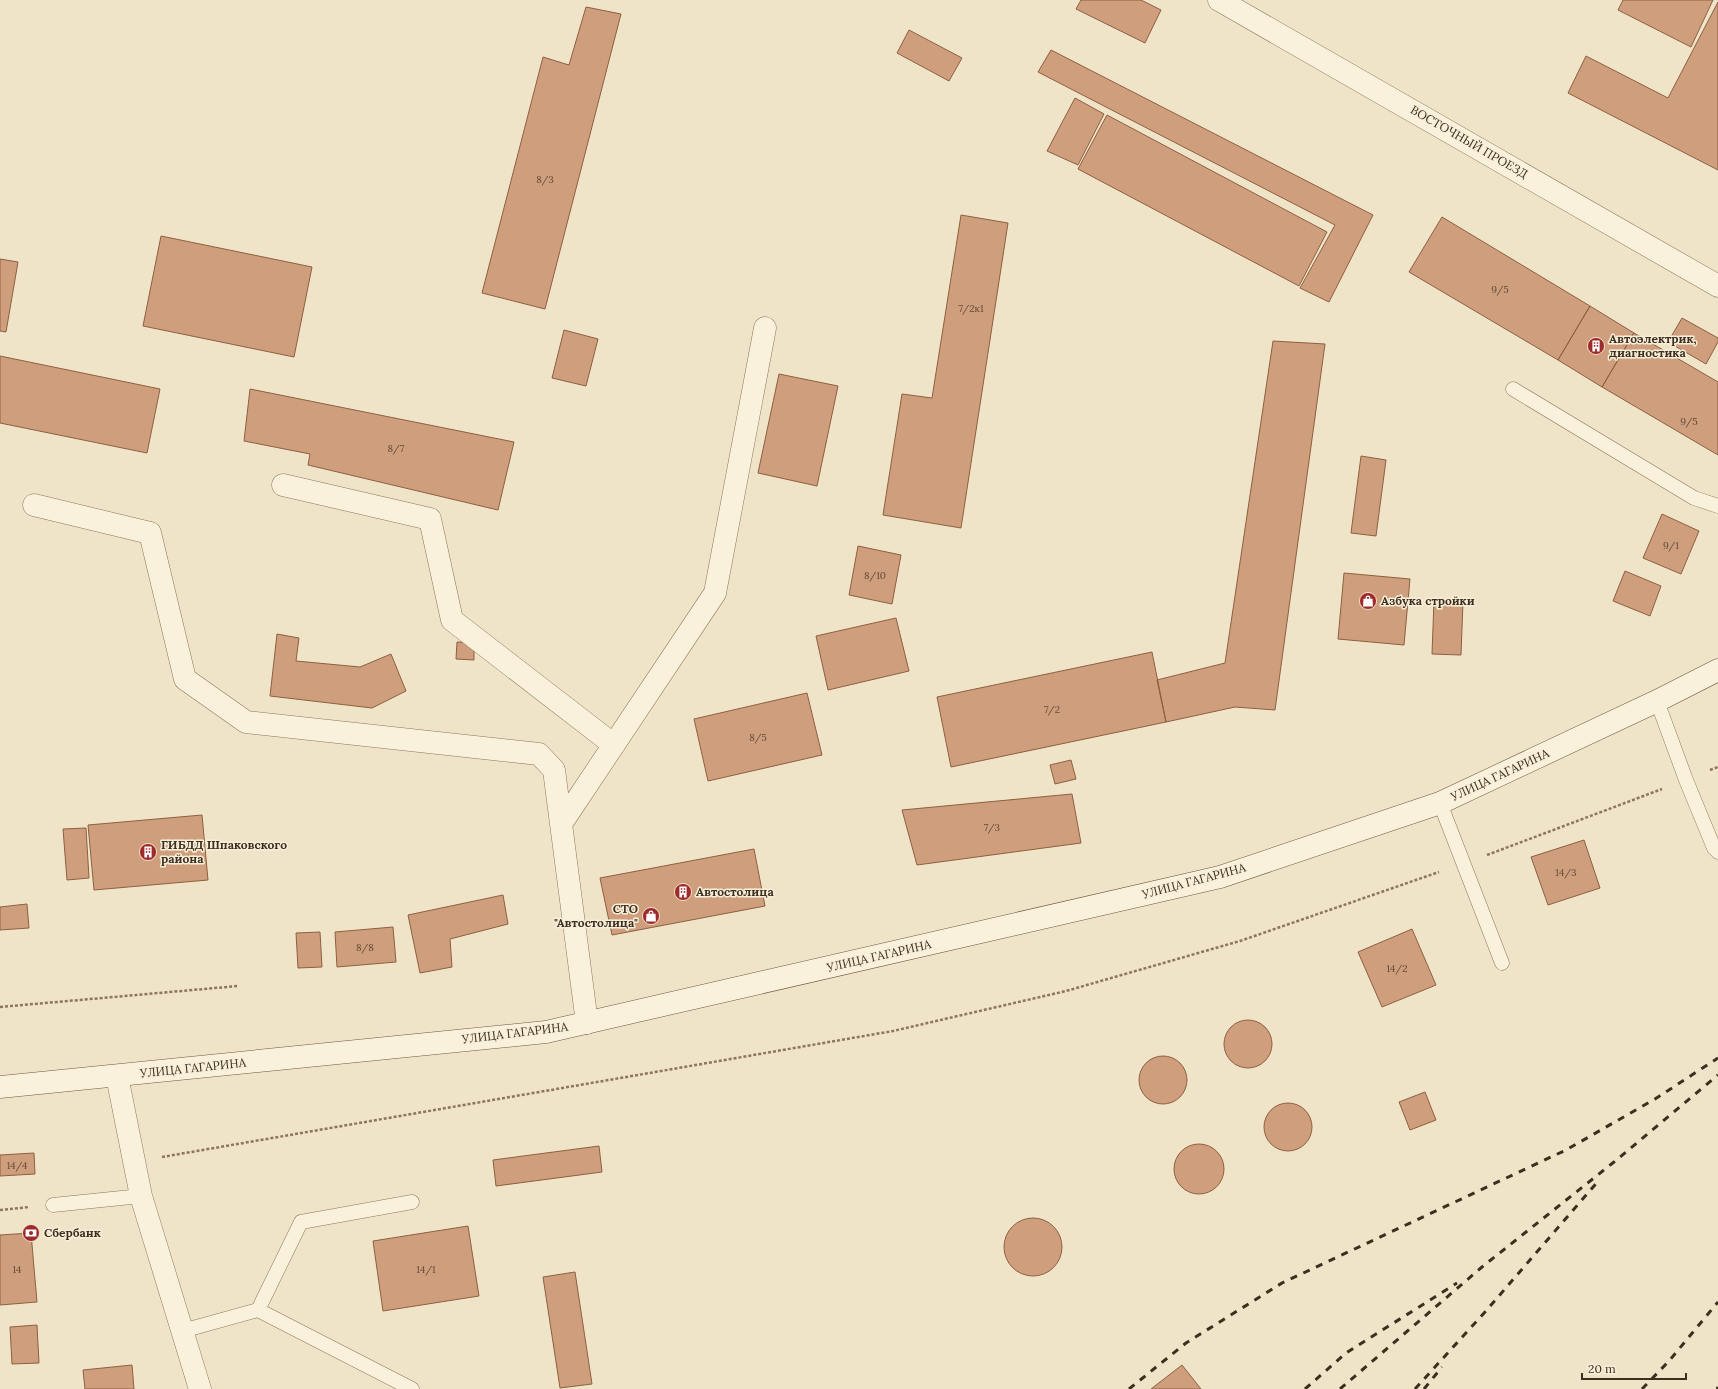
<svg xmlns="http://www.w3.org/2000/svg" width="1718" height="1389" font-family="Lora,serif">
<rect width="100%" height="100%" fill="#f0e4c8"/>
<path fill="#cf9f7d" stroke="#8d5f41" d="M1081,0H1141L1161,10L1145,43L1076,9Z
M1623,0H1713L1691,47L1618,10Z
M1718,2V170L1568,93L1586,56L1668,98Z
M586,7L621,14L545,309L482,293L543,57L569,65Z
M909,30L962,58L949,81L897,53Z
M1051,50L1373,215L1329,302L1300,288L1335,225L1038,72Z
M1075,98L1104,114L1078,165L1047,151Z
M1107,115L1327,232L1299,286L1078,169Z
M961,215L1008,223L961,528L883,515L902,394L932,398Z
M1442,217L1590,306L1558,360L1409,272Z
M161,236L312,267L294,357L143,326Z
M0,259L18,262L6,332L0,331Z
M1590,306L1634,333L1602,387L1558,360Z
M1682,318L1718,338V342L1706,364L1668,342Z
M564,330L598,339L586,386L552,378Z
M1634,333L1718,382V455L1602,387Z
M1273,341L1325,344L1275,710L1235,707L1166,722L1157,680L1225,663Z
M0,356L160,389L147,453L0,423Z
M779,374L838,386L817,486L758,473Z
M250,389L514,442L498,510L308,465L310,454L244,441Z
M1361,456L1386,460L1376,536L1351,533Z
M1662,514L1699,531L1681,574L1643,558Z
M858,546L901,555L892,604L849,595Z
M1625,571L1661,586L1650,616L1613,601Z
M1344,573L1410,579L1404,645L1338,639Z
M1434,600L1463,601L1461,655L1432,654Z
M896,618L909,671L828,690L816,636Z
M277,634L299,638L296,661L360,667L391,654L406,691L372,708L270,696Z
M457,642L474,643V660L456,659Z
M1152,652L1166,722L951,767L937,697Z
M807,693L822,755L708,781L694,719Z
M1071,760L1076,779L1055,784L1050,765Z
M1072,794L1081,843L917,865L902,810Z
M202,815L208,880L94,890L88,825Z
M86,828L89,878L67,880L63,829Z
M1584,840L1600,888L1548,905L1531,857Z
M754,849L765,906L612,935L600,878Z
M503,895L508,924L450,939L452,967L420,973L408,915Z
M27,904L29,928L0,930V907Z
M393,927L396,962L337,967L335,932Z
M1412,929L1436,985L1382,1007L1358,952Z
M320,932L322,967L298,968L296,933Z
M1224 1044a24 24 0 1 1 48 0a24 24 0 1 1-48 0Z
M1139 1080a24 24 0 1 1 48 0a24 24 0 1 1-48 0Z
M1425,1092L1436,1120L1410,1130L1399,1102Z
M1264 1127a24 24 0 1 1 48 0a24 24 0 1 1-48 0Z
M1174 1169a25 25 0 1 1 50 0a25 25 0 1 1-50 0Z
M599,1146L602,1172L496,1186L493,1160Z
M34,1153L35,1174L0,1176V1155Z
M1004 1247a29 29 0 1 1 58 0a29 29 0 1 1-58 0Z
M468,1226L479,1296L383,1311L373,1241Z
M31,1233L37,1302L0,1305V1235Z
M575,1272L592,1384L560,1388L543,1277Z
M37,1325L39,1363L12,1364L10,1327Z
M132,1365L134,1389H85L83,1370Z
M1182,1365L1201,1389H1151Z"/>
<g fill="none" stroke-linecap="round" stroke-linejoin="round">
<g stroke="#8d765c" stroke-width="15">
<path id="service" d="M1513,389L1694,498L1718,506
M1657,701L1686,780L1714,848L1718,852
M1440,803L1502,963
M53,1205L141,1196
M258,1310L301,1222L412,1202
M182,1331L258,1310L412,1389"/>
</g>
<g stroke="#8d765c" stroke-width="23">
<path id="minor" d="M1219,0L1718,286
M283,485L430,519L452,620L614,745
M34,505L150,533L185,679L246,722L539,754L554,770L587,1023
M561,824L715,593L765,328
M117,1076L141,1196L200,1389"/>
</g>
<g stroke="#6f573f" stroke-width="23">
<path id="secondary" d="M0,1087L546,1032L1220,877L1440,803L1657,701L1718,670"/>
</g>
<path stroke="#8d765c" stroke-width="2.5" stroke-dasharray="3 2" stroke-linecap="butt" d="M1710,770L1718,767
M1487,855L1662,789
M0,1007L238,986
M162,1157L893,1031L1066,991L1240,941L1439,872
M0,1210L29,1207"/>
<use href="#service" stroke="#faf1dc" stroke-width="14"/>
<use href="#minor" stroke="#faf1dc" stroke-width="22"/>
<use href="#secondary" stroke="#faf1dc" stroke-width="22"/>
<path stroke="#3d2e20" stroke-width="3" stroke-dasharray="7 7" stroke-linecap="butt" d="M1129,1389L1186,1343L1282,1283L1566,1150L1655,1099L1718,1058
M1305,1389L1346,1353L1457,1283
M1340,1389L1482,1267L1614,1162L1718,1075
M1415,1389L1485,1312L1600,1179
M1424,1389L1442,1367
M1642,1389L1669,1361L1718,1302
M1717,1389L1718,1387"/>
</g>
<defs>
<g id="building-disc" transform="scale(0.9)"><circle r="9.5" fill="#9e2a2b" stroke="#f7eed8"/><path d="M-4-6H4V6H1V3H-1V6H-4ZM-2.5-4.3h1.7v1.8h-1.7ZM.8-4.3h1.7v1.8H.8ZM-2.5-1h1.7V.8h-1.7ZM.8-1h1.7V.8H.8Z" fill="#fff"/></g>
<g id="shop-disc" transform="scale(0.9)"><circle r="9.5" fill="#9e2a2b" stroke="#f7eed8"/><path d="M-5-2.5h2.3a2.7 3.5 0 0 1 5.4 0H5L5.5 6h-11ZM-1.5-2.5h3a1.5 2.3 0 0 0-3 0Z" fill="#fff"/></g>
<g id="bank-disc" transform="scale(0.9)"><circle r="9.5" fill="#9e2a2b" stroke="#f7eed8"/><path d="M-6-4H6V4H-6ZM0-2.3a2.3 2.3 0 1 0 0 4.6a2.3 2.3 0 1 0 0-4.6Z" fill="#fff"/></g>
</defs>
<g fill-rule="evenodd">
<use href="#building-disc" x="1596" y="346"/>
<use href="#shop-disc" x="1368" y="601"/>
<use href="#building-disc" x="148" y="852"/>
<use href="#building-disc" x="683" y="892"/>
<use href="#shop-disc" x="651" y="916"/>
<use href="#bank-disc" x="31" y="1233"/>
</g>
<g text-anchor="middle" stroke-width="3" stroke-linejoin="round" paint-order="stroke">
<g font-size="10" fill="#624a37">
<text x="545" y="183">8/3</text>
<text x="1500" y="293">9/5</text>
<text x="971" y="312">7/2к1</text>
<text x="1689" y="425">9/5</text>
<text x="396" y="452">8/7</text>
<text x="1671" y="549">9/1</text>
<text x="875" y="579">8/10</text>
<text x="1052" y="713">7/2</text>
<text x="758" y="741">8/5</text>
<text x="992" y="831">7/3</text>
<text x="1566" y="876">14/3</text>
<text x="365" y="951">8/8</text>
<text x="1397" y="972">14/2</text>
<text x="17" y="1169">14/4</text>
<text x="17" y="1273">14</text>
<text x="426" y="1273">14/1</text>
</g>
<g font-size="12" fill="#3d2e20" stroke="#f7eed8">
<text transform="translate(1469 142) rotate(30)" y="4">ВОСТОЧНЫЙ ПРОЕЗД</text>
<text transform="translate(1500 775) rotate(-25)" y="4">УЛИЦА ГАГАРИНА</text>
<text transform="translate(1194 881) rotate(-15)" y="4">УЛИЦА ГАГАРИНА</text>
<text transform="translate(879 956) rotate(-13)" y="4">УЛИЦА ГАГАРИНА</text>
<text transform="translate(515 1033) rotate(-7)" y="4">УЛИЦА ГАГАРИНА</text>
<text transform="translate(193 1068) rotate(-6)" y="4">УЛИЦА ГАГАРИНА</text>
</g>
<g font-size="12" font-weight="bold" fill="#3d2e20" stroke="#f7eed8" text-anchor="start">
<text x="1609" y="343">Автоэлектрик,<tspan x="1609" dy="14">диагностика</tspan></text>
<text x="1381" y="605">Азбука стройки</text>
<text x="161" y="849">ГИБДД Шпаковского<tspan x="161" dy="14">района</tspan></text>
<text x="696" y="896">Автостолица</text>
<text x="638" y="913" text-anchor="end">СТО<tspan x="638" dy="14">"Автостолица"</tspan></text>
<text x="44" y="1237">Сбербанк</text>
</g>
</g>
<path d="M1582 1373v6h104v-6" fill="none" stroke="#3d2e20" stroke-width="2"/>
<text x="1588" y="1373" font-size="12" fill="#3d2e20" stroke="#f7eed8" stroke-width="3" paint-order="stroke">20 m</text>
</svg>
